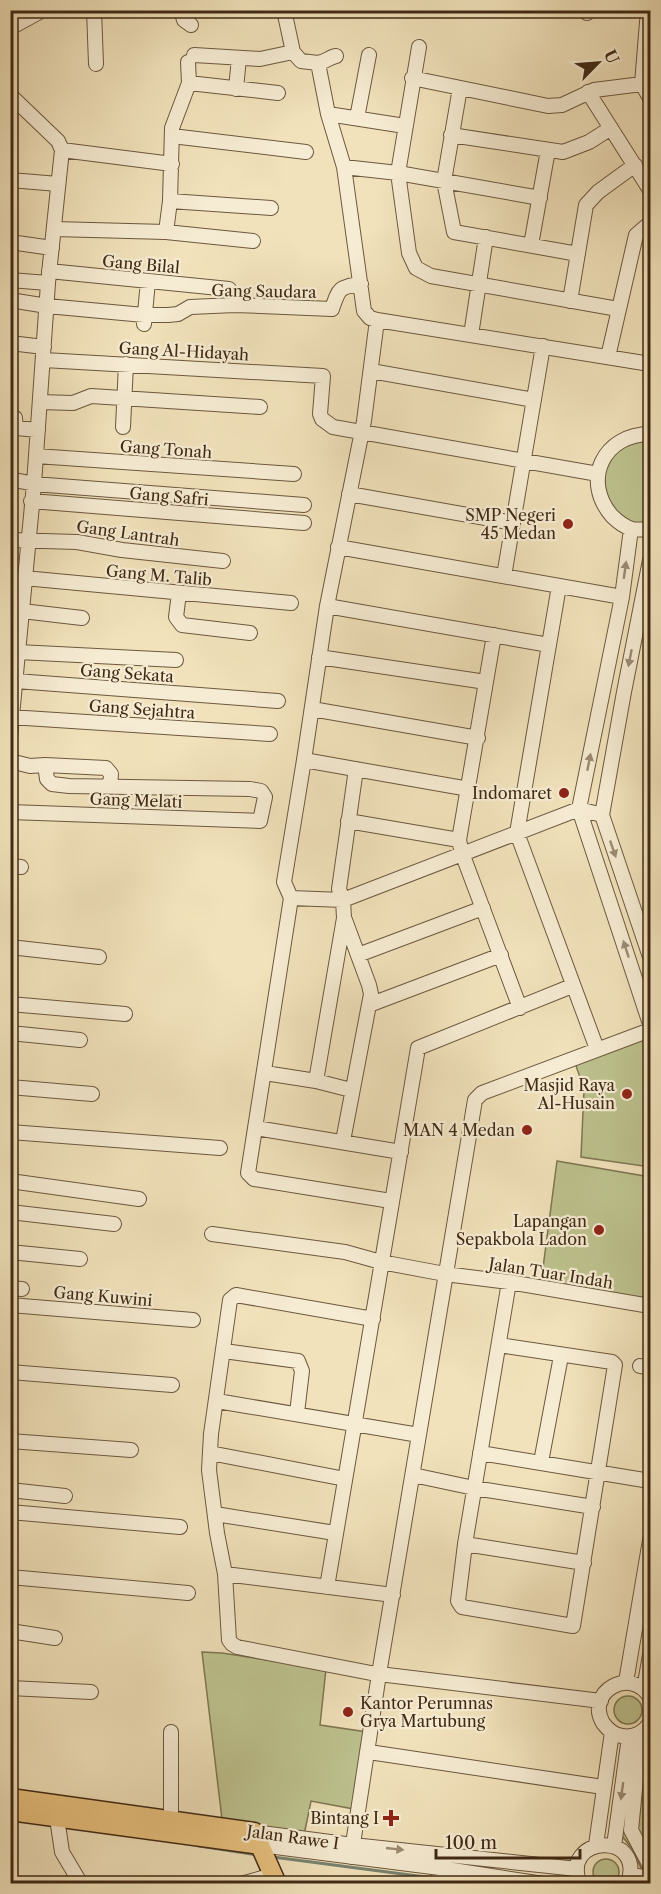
<svg xmlns="http://www.w3.org/2000/svg" width="661" height="1894" font-family="'Libre Caslon Text',serif">
<rect width="100%" height="100%" fill="#f1e2bb"/>
<filter id="stains"><feTurbulence type="fractalNoise" baseFrequency=".00333" numOctaves="4"/><feColorMatrix values="0 0 0 0 .2 0 0 0 0 .09 0 0 0 0 .02 0 0 0 .5 -.17"/></filter>
<radialGradient id="worn" r=".72"><stop offset=".6" stop-color="#630" stop-opacity="0"/><stop offset="1" stop-color="#630" stop-opacity=".3"/></radialGradient>
<path fill="#bdc28e" stroke="#7e7652" stroke-width="1.5" d="M650,434V530L631,529L604,507L605,455Z
M650,1034V1167L581,1157L584,1089L574,1060Z
M557,1161L650,1177V1302L541,1283Z
M202,1652L222,1653L326,1669L320,1725L367,1732L354,1809L311,1801L304,1835L222,1819Z
M614 1710a14 14 0 1 1 28 0a14 14 0 1 1-28 0Z
M650,1735V1870L641,1868L633,1850L622,1836L634,1743Z
M593 1872a13 13 0 1 1 26 0a13 13 0 1 1-26 0Z"/>
<g fill="none" stroke-linecap="round" stroke-linejoin="round">
<path stroke="#778371" stroke-width="3" d="M199,1846L258,1855
M273,1857L433,1878
M443,1879L475,1884"/>
<g stroke="#6c583e" stroke-width="16">
<path id="minor" d="M94,10L96,64
M181,10L184,20L191,25
M284,10L293,52L301,61L318,63L328,114L344,167L364,311L370,318L377,320L650,364
M648,10L642,84L650,98
M587,13V10
M10,28L43,10
M419,47L398,173L409,253L416,268L431,276L618,309
M194,55L260,59L293,52
M318,63C325,62 330,57 336,56
M412,78L548,106L562,105L594,90L650,83
M189,83L278,93
M460,88L444,181L454,232L578,254
M236,89L239,58
M588,92L650,190
M10,95L58,141L62,150L48,283L34,484L10,737
M328,114L405,126
M357,118L369,55
M451,135L563,152L589,142L611,128
M172,136L306,152
M62,150L172,164
M344,167L398,173L540,198
M10,180L58,184
M170,201L271,208
M54,229L166,232L253,241
M166,232L170,201L172,128L189,83L188,62
M10,242L52,248
M531,245L548,150
M49,271L229,289
M10,280L48,283
M10,300L47,306L144,315H168L178,314L190,307L235,305L332,309C339,288 339,287 361,284
M570,301L586,205L598,192L635,165
M377,320L364,421L327,606L304,760L284,882L291,898L248,1173L254,1179L391,1201
M144,324L148,281
M471,335L486,237
M10,343L44,347
M608,357L636,235L650,223
M44,360L323,376L320,414L322,419L333,427L598,474
M371,371L534,400
M40,402L73,403L91,396L260,407
M10,416L15,418L16,428L38,430
M123,427L126,364
M650,434C604,434 581,480 612,516C617,521 625,527 632,529C637,530 645,529 650,530
M36,456L294,474
M10,479L34,484L304,505
M349,494L513,523
M31,501L304,523
M631,529L622,597L579,809L650,1024
M10,540L77,542L122,550L223,561
M338,547L622,597
M650,560L624,692L602,815L650,957
M504,576L543,346
M24,578L291,603
M559,586L517,833L597,1049
M179,593L176,617L182,625L250,633
M327,606L549,645
M22,611L82,618
M494,635L459,840L462,853L520,1008
M18,652L176,660
M319,657L486,682
M16,681L278,701
M312,709L478,738
M10,717L270,734
M304,760L469,789
M10,761L30,766L45,765L47,779L52,784L69,786L250,789L261,791L265,797L260,821L10,812
M45,765L106,768L111,774L110,787
M348,821L459,840
M10,866L21,867
M291,898L343,900L579,809L602,815
M10,947L99,957
M358,955L483,908
M10,1004L125,1014
M369,1005L501,955
M10,1033L80,1040
M265,1073L316,1081L351,1090
M316,1081L344,918L343,900L339,889L356,769
M10,1087L92,1094
M256,1128L401,1152
M10,1132L220,1148
M343,1141L371,994L369,985L345,920
M10,1181L139,1199
M10,1212L114,1224
M212,1234L345,1252L381,1262L445,1274L509,1282L650,1306
M10,1252L80,1259
M10,1288L22,1289
M10,1305L193,1320
M373,1319L236,1295L230,1300L211,1434L209,1470L217,1533L225,1574L229,1640L232,1644L237,1647L371,1673L601,1701
M499,1345L612,1362L615,1365L573,1626L462,1607L458,1601L465,1544L509,1282
M224,1351L298,1361L302,1371L297,1413
M640,1366L650,1368
M10,1372L172,1385
M217,1401L419,1435
M10,1441L131,1450
M210,1453L345,1479
M480,1453L650,1481
M541,1462L561,1356
M413,1475L474,1488L593,1507
M10,1490L65,1496
M10,1512L180,1527
M215,1514L335,1533
M465,1544L584,1563
M225,1574L393,1595
M10,1577L188,1593
M327,1587L418,1048L572,986
M10,1631L55,1638
M626,1682L650,1540
M10,1688L91,1692
M644,1689L650,1655
M650,1697C630,1665 585,1693 603,1723C608,1730 614,1735 622,1736C634,1738 644,1732 650,1723
M650,1739L639,1748L631,1830L649,1864L650,1865
M369,1752L603,1787
M57,1818L62,1852L81,1884
M171,1820V1732
M254,1832L353,1845L577,1869
M260,1845L440,1868L543,1884
M596,1845L612,1732
M614,1846L629,1737
M351,1857L379,1674L475,1100L482,1093L650,1030
M631,1875L650,1878
M241,1884L273,1875
M438,1884L440,1868
M580,1884C559,1836 646,1829 628,1884"/>
</g>
<g stroke="#402a15" stroke-width="21">
<path id="major" d="M10,1798L254,1832L277,1884
M10,1811L260,1845"/>
</g>
<use href="#minor" stroke="#f6ecd3" stroke-width="14"/>
<use href="#major" stroke="#e8c17e" stroke-width="18"/>
</g>
<defs><path id="oneway-solid" d="M-6-.8H1V-3.2L6.5 0L1 3.2V.8H-6Z" transform="scale(1.5)"/></defs>
<g fill="#9b8b74">
<use href="#oneway-solid" transform="translate(625 570) rotate(-82)"/>
<use href="#oneway-solid" transform="translate(630 658) rotate(101)"/>
<use href="#oneway-solid" transform="translate(589 762) rotate(-79)"/>
<use href="#oneway-solid" transform="translate(613 849) rotate(71)"/>
<use href="#oneway-solid" transform="translate(626 949) rotate(-108)"/>
<use href="#oneway-solid" transform="translate(622 1791) rotate(98)"/>
<use href="#oneway-solid" transform="translate(395 1849) rotate(6)"/>
</g>
<g fill="#8f2418" stroke="#f6ecd3" stroke-width="2">
<circle cx="568" cy="524" r="6"/>
<circle cx="564" cy="793" r="6"/>
<circle cx="627" cy="1094" r="6"/>
<circle cx="527" cy="1130" r="6"/>
<circle cx="599" cy="1230" r="6"/>
<circle cx="348" cy="1712" r="6"/>
<path d="M388 1809h6v6h6v6h-6v6h-6v-6h-6v-6h6z"/>
</g>
<g text-anchor="middle" stroke-width="4.5" stroke-linejoin="round" paint-order="stroke">
<g font-size="16" fill="#402a15" stroke="#f6ecd3">
<text transform="translate(141 264) rotate(5)" y="6">Gang Bilal</text>
<text transform="translate(264 291) rotate(1)" y="6">Gang Saudara</text>
<text transform="translate(184 351) rotate(3)" y="6">Gang Al-Hidayah</text>
<text transform="translate(166 449) rotate(4)" y="6">Gang Tonah</text>
<text transform="translate(169 496) rotate(5)" y="6">Gang Safri</text>
<text transform="translate(128 533) rotate(8)" y="6">Gang Lantrah</text>
<text transform="translate(159 575) rotate(5)" y="6">Gang M. Talib</text>
<text transform="translate(127 673) rotate(4)" y="6">Gang Sekata</text>
<text transform="translate(142 709) rotate(4)" y="6">Gang Sejahtra</text>
<text transform="translate(136 800) rotate(2)" y="6">Gang Melati</text>
<text transform="translate(551 1273) rotate(9)" y="6">Jalan Tuar Indah</text>
<text transform="translate(103 1296) rotate(5)" y="6">Gang Kuwini</text>
<text transform="translate(293 1837) rotate(8)" y="6">Jalan Rawe I</text>
</g>
<g font-size="16" fill="#402a15" stroke="#f6ecd3" text-anchor="end">
<text x="556" y="521">SMP Negeri<tspan x="556" dy="18">45 Medan</tspan></text>
<text x="552" y="799">Indomaret</text>
<text x="615" y="1091">Masjid Raya<tspan x="615" dy="18">Al-Husain</tspan></text>
<text x="515" y="1136">MAN 4 Medan</text>
<text x="587" y="1227">Lapangan<tspan x="587" dy="18">Sepakbola Ladon</tspan></text>
<text x="360" y="1709" text-anchor="start">Kantor Perumnas<tspan x="360" dy="18">Grya Martubung</tspan></text>
<text x="379" y="1824">Bintang I</text>
</g>
</g>
<rect width="661" height="1894" fill="none" stroke="#f1e2bb" stroke-width="36"/>
<rect x="12" y="12" width="637" height="1870" fill="none" stroke="#402a15" stroke-width="3"/>
<rect x="18" y="18" width="625" height="1858" fill="none" stroke="#402a15" stroke-width="1.5"/>
<g transform="translate(598 63) rotate(65)" stroke="#f6ecd3" stroke-width="4.5" paint-order="stroke">
<path d="M0-4.5L10 22L0 15L-10 22Z" fill="#402a15"/>
<text y="-9" font-size="16" font-weight="bold" text-anchor="middle" fill="#402a15">U</text>
</g>
<path d="M436 1849v9h144v-9" fill="none" stroke="#402a15" stroke-width="3"/>
<text x="445" y="1849" font-size="18" fill="#402a15" stroke="#f6ecd3" stroke-width="4.5" paint-order="stroke">100 m</text>
<rect width="100%" height="100%" filter="url(#stains)"/>
<rect width="100%" height="100%" fill="url(#worn)"/>
</svg>
